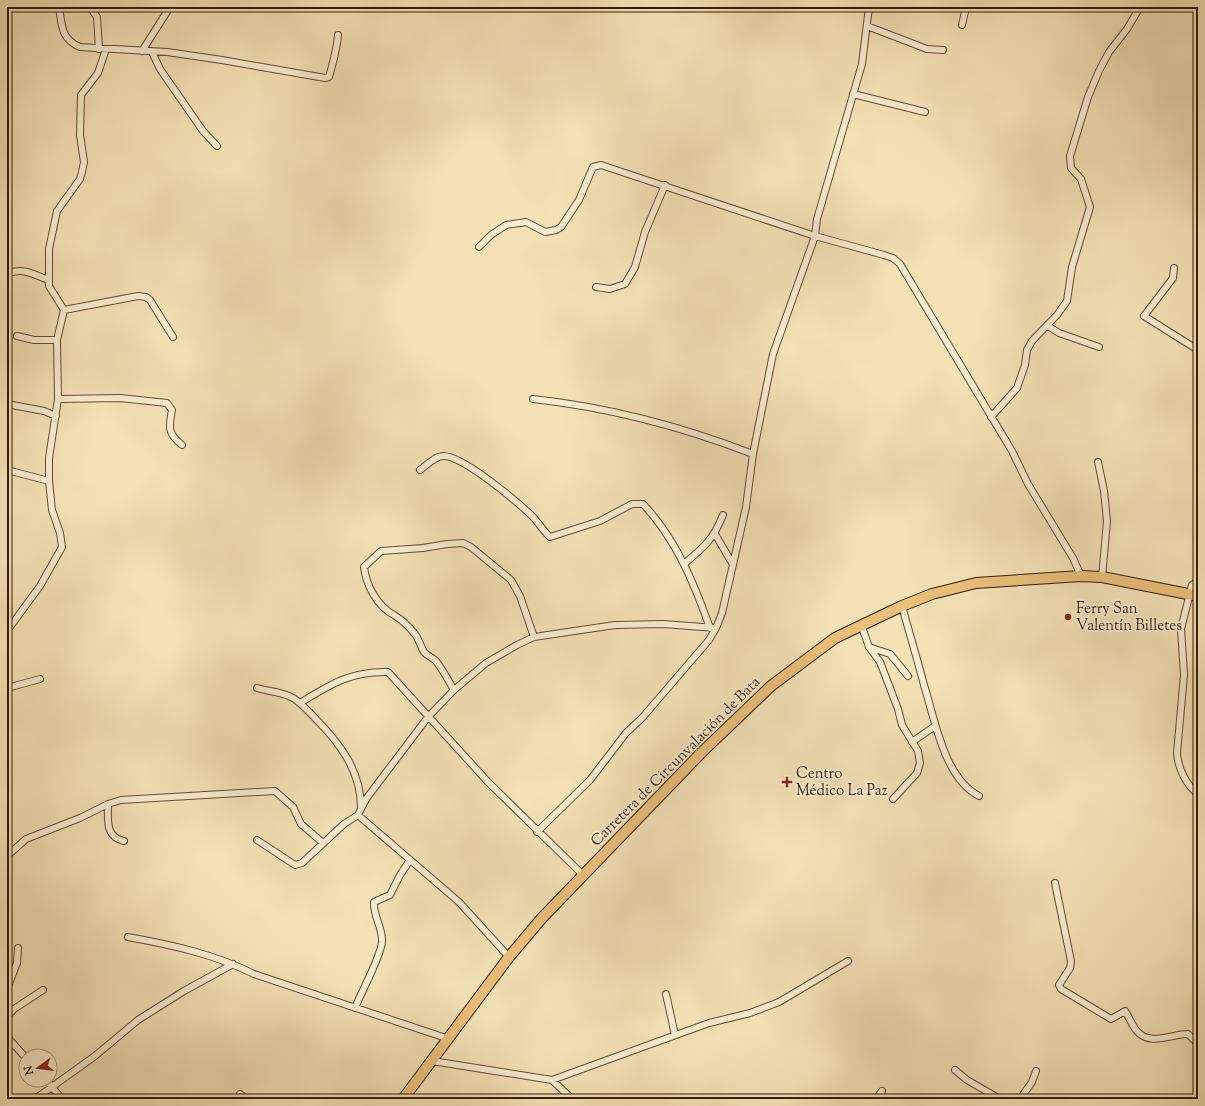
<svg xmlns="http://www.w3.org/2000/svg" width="1205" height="1106" font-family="'Sorts Mill Goudy',serif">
<rect width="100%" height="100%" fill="#f4e1b6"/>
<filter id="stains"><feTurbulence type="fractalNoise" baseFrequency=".005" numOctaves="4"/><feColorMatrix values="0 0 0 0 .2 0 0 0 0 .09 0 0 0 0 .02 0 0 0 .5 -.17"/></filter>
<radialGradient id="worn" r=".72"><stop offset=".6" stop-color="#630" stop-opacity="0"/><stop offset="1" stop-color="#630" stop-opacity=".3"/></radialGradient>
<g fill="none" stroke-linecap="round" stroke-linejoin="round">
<g stroke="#624d33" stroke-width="8">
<path id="minor" d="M59,7C62,26 61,39 80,47L167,52L222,60L325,78L329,77C333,63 337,49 338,35
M90,7L97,17L99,49
M869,7L862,64L817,219L815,236L884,255L893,258L900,264L1012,451L1028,484L1073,558L1081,576
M962,25L966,7
M867,26L927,49L943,50
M142,51L170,7
M152,52L160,69L203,131L217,146
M853,94L925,112
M479,247L491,235L506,225L526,222L545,232L556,230L561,227L579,200L593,167L601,165L815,236L773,354L753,454L746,507L722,613L716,628L709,640L642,718L626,733L590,780L537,832
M1174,268L1173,278L1144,316L1198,350
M7,274C22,267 33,274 48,280
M596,287L610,289L625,284L635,267L645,232L665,185
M64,310L138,296L146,297L150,300L173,337
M1048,326L1059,333L1099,347
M17,336L34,340H57
M58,399L120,398L167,403L172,410C169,427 167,433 182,445
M533,399C607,407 683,427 753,454
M7,404L44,411L56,416
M991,417L1017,388L1025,365L1027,350L1032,341L1057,315L1067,301L1072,267L1090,207L1081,179L1071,168L1070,156L1088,97L1099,71L1109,52L1127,29L1140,7
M1098,462L1104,491L1107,521L1102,577
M7,470L49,481
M420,470C427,465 435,456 443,456C462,455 515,500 530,514C537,520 543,531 550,537L600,521L632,504H643C676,539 694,583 710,628
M715,534L732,563
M684,564C704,547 713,540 723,515
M1198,581L1192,585L1181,629L1184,675L1177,753C1178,768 1186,785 1198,794
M902,606C909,632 917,658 924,685C935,720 944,778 979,796
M861,624L869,647L880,662L898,709L902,725L918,751L920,763L917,773L893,799
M7,631L40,586L62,547L60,533L52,510L49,481V458L58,399L57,340L64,310L49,286V249L57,211L80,179L82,172L84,162L80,135L81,95L98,73L106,49
M869,647L890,654L908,676
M7,688L40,679
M257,688C267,691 280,692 289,696C299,700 306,709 313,716C339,742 361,770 361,808
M454,690C448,680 443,670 436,661C432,657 427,656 424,652C420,646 419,638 414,633C408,625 402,620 394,615C377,606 366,585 364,567L381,551L423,548L447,544L463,543L471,547L511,580L520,596L534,637
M300,703C331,684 351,671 388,672L488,782L583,875
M912,742L935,726
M108,804C108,820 105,837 124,841
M358,815L459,902L509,957
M257,840L295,865L302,863L344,824L358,815L366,799L428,717L454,690L486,663L517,645L534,637L615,625L663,624L716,628
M7,856L26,839L80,818L108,804L121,800L275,791L293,807L301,824L323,843
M1055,883L1071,961L1070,968L1059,985L1061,989L1111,1019L1125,1011C1129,1017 1132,1025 1136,1030C1149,1047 1171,1034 1188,1034L1198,1044
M128,937C172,945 214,954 254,974L449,1039
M7,989L17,963L18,948
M666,994L675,1035
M355,1008C362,990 380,959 382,942C383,928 373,916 374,902L390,895L400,875L410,860
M7,1017L14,1009L43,990
M7,1037L26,1058
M432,1061L552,1080L572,1099
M955,1070L967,1080L1000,1099
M46,1080L62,1099
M552,1080L709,1023L750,1013L779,1002L848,961
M240,1094L246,1099
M35,1099L95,1056L138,1020L184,991L233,964
M876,1099L882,1091
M1020,1099L1032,1082L1036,1071"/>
</g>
<g stroke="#321c07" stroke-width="12">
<path id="primary" d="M403,1099L509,957L542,918L702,752L771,686L835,638L902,606L932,594L976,583L1081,576L1102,577L1198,596"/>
</g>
<use href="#minor" stroke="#f8ecd0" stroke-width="6"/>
<use href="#primary" stroke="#eac07b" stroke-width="10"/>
</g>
<g fill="#8f2418" stroke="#f8ecd0" stroke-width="1.5">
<circle cx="1068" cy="617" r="4"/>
<path d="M785 776h4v4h4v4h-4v4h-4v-4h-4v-4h4z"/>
</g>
<g text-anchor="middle" stroke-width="3.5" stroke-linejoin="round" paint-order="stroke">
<g font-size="15" fill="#321c07" stroke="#f8ecd0" text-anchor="start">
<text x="1076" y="613">Ferry San<tspan x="1076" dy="17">Valentín Billetes</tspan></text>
<text x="796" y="778">Centro<tspan x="796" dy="17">Médico La Paz</tspan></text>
</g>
<g font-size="15" fill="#321c07" stroke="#f8ecd0">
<text transform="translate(675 761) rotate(-45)" y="5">Carretera de Circunvalación de Bata</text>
</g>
</g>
<rect width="1205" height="1106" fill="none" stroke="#f4e1b6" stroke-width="24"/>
<rect x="8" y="8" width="1189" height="1090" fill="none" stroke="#321c07" stroke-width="2"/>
<rect x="12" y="12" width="1181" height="1082" fill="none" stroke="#321c07"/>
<g transform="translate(38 1068) rotate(255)"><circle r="19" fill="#f8ecd0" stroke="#a99980"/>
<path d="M0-3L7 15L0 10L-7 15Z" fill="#8f2418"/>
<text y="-6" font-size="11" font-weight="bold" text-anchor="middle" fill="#321c07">N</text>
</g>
<rect width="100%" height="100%" filter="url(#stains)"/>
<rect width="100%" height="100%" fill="url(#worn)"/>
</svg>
